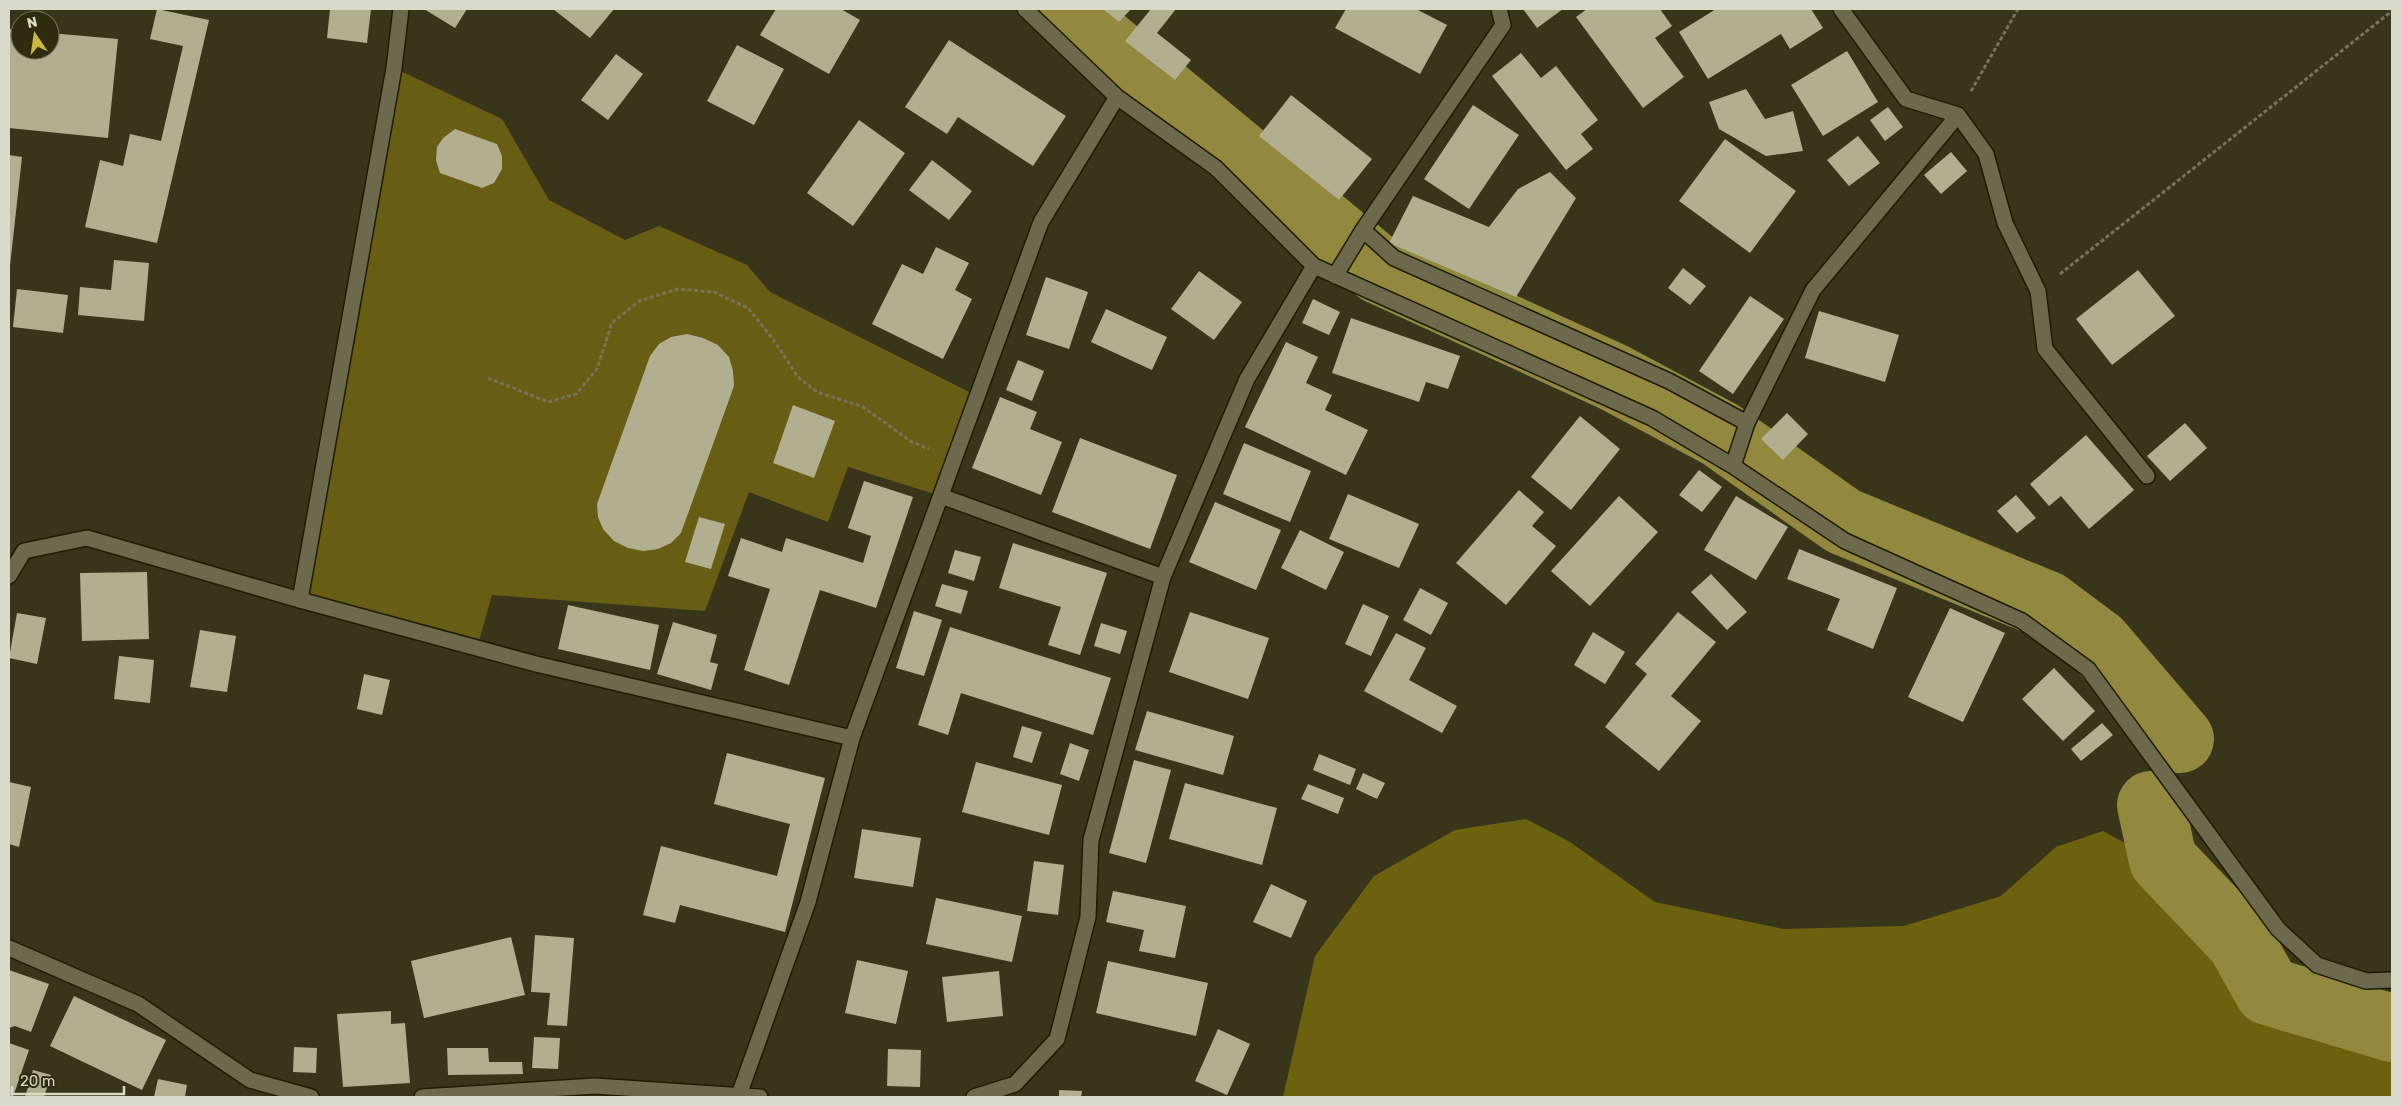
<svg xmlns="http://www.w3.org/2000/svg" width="2401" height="1106" font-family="Rubik,sans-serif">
<rect width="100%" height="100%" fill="#39351a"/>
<path fill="#675e13" d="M394,68L502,119L549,200L625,240L659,226L747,265L770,292L977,396L941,496L848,467L828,522L749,492L705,611L492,595L477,648L300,600Z"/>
<path fill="#6c620e" d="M1526,819L1570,842L1655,902L1783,929L1904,926L2001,896L2056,847L2103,831L2143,853L2187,917L2220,954L2249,1004L2392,1056V1097H1283L1315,956L1374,876L1455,830Z"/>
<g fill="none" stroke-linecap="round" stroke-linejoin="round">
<path stroke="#93893e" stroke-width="68" d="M1063,9L1379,270L1613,377L1720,434L1843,521L2047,605L2098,643L2180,739
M2151,805L2163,860L2240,941L2268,991L2392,1028"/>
</g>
<path fill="#b2ae90" d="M157,9L209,20L157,243L85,227L100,160L123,166L130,134L161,141L183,46L150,39Z
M330,9H371L367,43L327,38Z
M424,9H467L455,28Z
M553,9H614L590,38Z
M776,9H841L860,20L829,74L760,35Z
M1103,9H1131L1119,22Z
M1151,9H1176L1157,33L1191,60L1175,80L1125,41Z
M1346,9H1416L1447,25L1420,74L1335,28Z
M1523,9H1563L1537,28Z
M1587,9H1660L1672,26L1655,38L1684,77L1643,108L1576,17Z
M1716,9H1811L1823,28L1790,49L1781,34L1708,79L1679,32Z
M9,29L20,30V50H50V33L118,39L108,138L9,128Z
M949,40L1066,116L1033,166L958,117L947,134L905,107Z
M737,45L784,69L754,125L707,101Z
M1847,51L1878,102L1823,136L1791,85Z
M1521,53L1541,78L1556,66L1598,120L1581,134L1593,149L1566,170L1492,76Z
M616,54L643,74L608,120L581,100Z
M1746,89L1765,119L1793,111L1803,151L1766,156L1719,129L1709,102Z
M1291,95L1372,159L1339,200L1259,136Z
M1473,105L1519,135L1469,209L1424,179Z
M1888,107L1903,127L1885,141L1870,120Z
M859,120L905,153L853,226L807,193Z
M455,129L497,144L502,156V169L494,183L482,188L440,173L436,160L437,147L443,138Z
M1858,136L1880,163L1849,186L1827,160Z
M1725,139L1796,191L1750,253L1679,201Z
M1951,152L1967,171L1941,194L1924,175Z
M9,155L22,157L10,266H9Z
M932,160L972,191L949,220L909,190Z
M1550,172L1576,198L1516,297L1389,243L1413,196L1489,227L1518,189Z
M936,247L969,263L955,290L972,299L943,359L872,324L902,264L923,274Z
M114,260L149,263L144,321L78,315L80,287L111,290Z
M1683,268L1706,286L1690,305L1668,288Z
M2138,270L2175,316L2112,365L2076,319Z
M1199,271L1242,302L1214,340L1171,309Z
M1046,277L1088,292L1069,349L1026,335Z
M17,289L68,295L63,333L13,327Z
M1750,296L1784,319L1733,394L1699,371Z
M1313,299L1340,312L1329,335L1302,323Z
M1106,309L1167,337L1152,370L1091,342Z
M1819,311L1899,335L1885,382L1805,358Z
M1351,318L1460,356L1448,389L1426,382L1419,402L1332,373Z
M687,334L703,338L718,345L729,357L733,371L734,386L681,533L671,543L658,549L643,551L628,548L614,541L603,529L598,517L597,504L650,356L659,344L671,337Z
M1286,342L1318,357L1306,383L1332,395L1325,410L1368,430L1346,475L1245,427Z
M1018,360L1044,371L1032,401L1006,390Z
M1000,397L1037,412L1030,429L1062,442L1041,495L972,468Z
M793,405L835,421L814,478L773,463Z
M1787,413L1808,434L1783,460L1761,439Z
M1580,416L1620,449L1571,510L1531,477Z
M2185,423L2207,448L2170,481L2147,456Z
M2086,435L2134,490L2089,529L2061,496L2049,506L2030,484Z
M1080,438L1177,475L1150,549L1052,512Z
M1244,443L1311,471L1290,522L1223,494Z
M1699,470L1722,487L1702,512L1679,495Z
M864,481L913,497L876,608L820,590L789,685L744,670L770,589L728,576L741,538L782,552L786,538L863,563L871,536L848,528Z
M1519,490L1544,512L1532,526L1556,546L1506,605L1456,563Z
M1348,494L1419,524L1399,568L1329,539Z
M2016,495L2036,518L2017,533L1997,511Z
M1619,496L1658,532L1590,606L1551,571Z
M1736,496L1788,527L1756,580L1704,550Z
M1215,502L1281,530L1256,590L1189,562Z
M699,517L725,524L711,569L685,562Z
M1300,530L1344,552L1326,590L1281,568Z
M1013,543L1107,573L1080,655L1048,645L1061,607L999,588Z
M1799,549L1897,588L1873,649L1827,630L1840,599L1787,579Z
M955,550L981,557L974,581L948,573Z
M147,572L149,639L82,641L80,573Z
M1711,574L1747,612L1727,630L1691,592Z
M942,584L968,591L961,614L935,606Z
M1420,588L1448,603L1431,635L1403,620Z
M1363,604L1389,616L1371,656L1345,644Z
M568,605L659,625L650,670L558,649Z
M1950,608L2005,633L1963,722L1908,697Z
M914,611L942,620L924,676L896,668Z
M1190,612L1269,638L1248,699L1169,672Z
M1678,612L1716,642L1671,696L1701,721L1659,771L1605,727L1647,674L1635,664Z
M17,613L46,618L37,664L9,658Z
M673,622L717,635L710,662L718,664L711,690L657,674Z
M1101,623L1127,631L1120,654L1094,646Z
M950,627L1111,678L1093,735L961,693L948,735L918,725Z
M200,630L236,636L227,692L190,687Z
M1593,632L1625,652L1605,684L1574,665Z
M1396,633L1426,648L1409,680L1457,706L1442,733L1364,691Z
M119,656L154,660L150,703L114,699Z
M2054,668L2095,711L2063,741L2022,699Z
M364,674L390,680L382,715L357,709Z
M1147,711L1234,736L1223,775L1135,750Z
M2102,723L2113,735L2081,761L2071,749Z
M1022,726L1042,732L1032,763L1013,757Z
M1070,743L1089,750L1079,781L1060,774Z
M727,753L825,778L785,932L680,905L675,923L643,915L661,846L777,876L790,824L714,804Z
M1319,754L1356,769L1350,785L1313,770Z
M1134,760L1171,770L1146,863L1109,853Z
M976,762L1062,785L1049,835L962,812Z
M1363,773L1385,783L1377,799L1356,789Z
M9,782L31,787L19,847L9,844Z
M1185,783L1277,808L1262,865L1169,839Z
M1308,784L1344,798L1338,814L1301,799Z
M862,829L921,838L913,887L854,878Z
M1034,861L1064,865L1058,915L1027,911Z
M1271,884L1307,901L1291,938L1253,922Z
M1113,891L1186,906L1175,958L1139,951L1144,930L1106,922Z
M936,898L1022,916L1012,962L926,944Z
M535,935L574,938L567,1026L547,1025L550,993L531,992Z
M511,937L525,995L424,1018L411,961Z
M857,960L908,971L896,1024L845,1013Z
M1108,961L1208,983L1196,1036L1096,1013Z
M9,970L49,984L31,1032L15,1026L9,1028Z
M999,971L1003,1016L947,1022L942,977Z
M74,996L166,1040L142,1090L50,1046Z
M391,1011V1024L405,1023L410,1083L343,1087L337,1014Z
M1218,1029L1250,1044L1227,1095L1195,1081Z
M534,1037L560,1038L558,1069L532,1068Z
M9,1043L29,1050L13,1097H9Z
M294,1047L317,1048L316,1073L293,1072Z
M447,1048H488L489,1062H522L523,1074L448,1075Z
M888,1049L921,1050L920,1087L887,1086Z
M33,1070L51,1075L44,1097H25Z
M158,1079L187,1085L185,1097H154Z
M1059,1090L1082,1091L1081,1097H1059Z"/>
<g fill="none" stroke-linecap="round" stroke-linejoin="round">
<g stroke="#201c03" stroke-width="18">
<path id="lane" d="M1363,230L1394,258L1669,381L1747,423"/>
</g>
<g stroke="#201c03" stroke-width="18">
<path id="street" d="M1841,9L1906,99L1958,115L1986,154L2005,223L2038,291L2045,349L2147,476
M1117,97L1216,168L1314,266L1652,418L1733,466L1845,541L2022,621L2088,669L2278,929L2317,965L2366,981L2392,980
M1335,276L1363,230L1503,25L1499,9
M1733,466L1747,423L1813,290L1958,115
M941,496L1163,577
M9,576L24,551L87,538L300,600L536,664L852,738
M9,948L138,1004L250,1080L311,1097
M739,1095L808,902L852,738L1041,222L1117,97L1025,9
M422,1097L595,1086L760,1097
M974,1097L1015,1084L1057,1039L1088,917L1091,840L1163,577L1247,379L1314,266"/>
</g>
<g stroke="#201c03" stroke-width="18">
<path id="secondary" d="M300,600L394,68L401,9"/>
</g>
<path stroke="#77745d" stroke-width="3" stroke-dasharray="4 2.5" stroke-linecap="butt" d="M1971,91L2018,9
M2060,274L2392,11
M488,378L548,402L576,394L597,369L612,323L639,301L678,289L714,292L748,308L773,339L798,377L817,392L863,407L912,442L929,449"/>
<use href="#lane" stroke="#6c694c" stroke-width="15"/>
<use href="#street" stroke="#6c694c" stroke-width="15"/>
<use href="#secondary" stroke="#6c694c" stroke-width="15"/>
</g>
<rect width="2401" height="1106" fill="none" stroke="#dbd9ca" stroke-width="20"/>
<g transform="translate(35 35) rotate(347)"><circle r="24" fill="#2f2b10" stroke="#74715a"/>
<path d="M0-4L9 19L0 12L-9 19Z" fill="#cbba39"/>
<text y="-8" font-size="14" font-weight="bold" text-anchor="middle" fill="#dbd9ca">N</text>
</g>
<path d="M12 1086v8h112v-8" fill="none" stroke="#dbd9ca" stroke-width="2.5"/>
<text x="20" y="1086" font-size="15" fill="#dbd9ca" stroke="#2f2b10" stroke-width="4" paint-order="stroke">20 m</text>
</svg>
